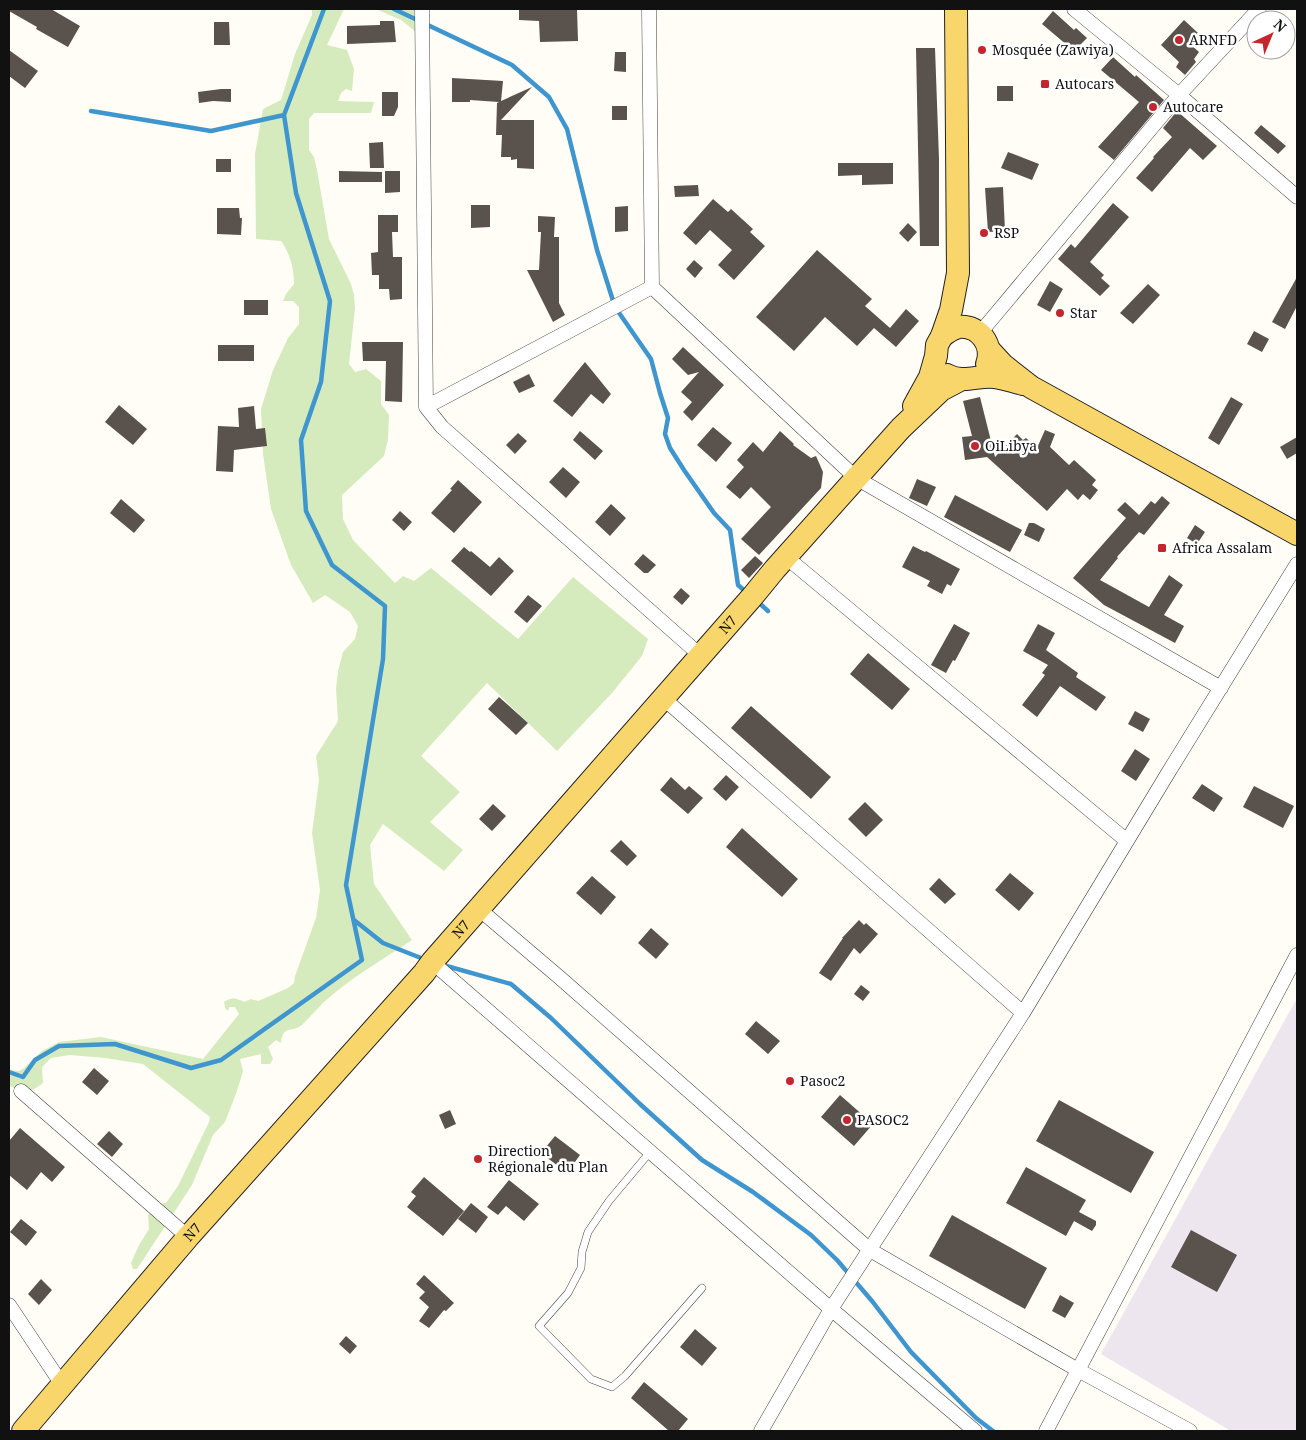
<svg xmlns="http://www.w3.org/2000/svg" width="1306" height="1440" font-family="'Noto Serif',serif">
<rect width="100%" height="100%" fill="#fffdf5"/>
<path fill="#eee6ef" d="M1297,998V1431H1231L1101,1354Z"/>
<path fill="#d5ebbd" d="M312,9H344L327,45L347,50L354,69L352,91L346,89L341,93L338,101L374,102L371,113H314L309,119V150L314,157L317,170L329,239L351,284L354,295L355,308L349,364L355,372L366,369L381,381V404L389,415L388,440L384,456L342,495L343,519L353,540L395,583L403,576L414,581L431,568L518,639L573,577L648,639L642,656L612,693L557,751L487,683L421,756L460,792L430,822L463,850L444,871L383,824L370,845L374,884L412,940C382,960 350,978 323,1003C316,1010 309,1018 302,1025C293,1033 283,1024 281,1043L276,1040L268,1047L273,1059L270,1064H261V1054L240,1059L243,1071L237,1091L225,1122L213,1135L192,1185L137,1269H133L131,1263L139,1245L149,1229L148,1215L157,1204L166,1203L178,1186L209,1122L210,1117L143,1064L105,1058L70,1055L51,1058L42,1067L43,1083C29,1094 25,1092 9,1086V1070L19,1071L24,1068L42,1051L59,1042L101,1037L203,1059L239,1014L235,1007H229L228,1011L225,1008L224,1002C232,997 236,998 244,1002L251,999L258,1001L288,988L294,983L295,976L316,918L320,890L312,833L319,780L316,756L338,721L336,689L338,671L343,652L355,639L358,626L350,612L325,595L313,603L291,565L271,509L263,454L261,409L273,370L288,338L299,324V307L293,301H283L286,294L294,284C294,269 290,253 281,241L256,239L255,154L263,109L281,100L295,54L312,15Z
M376,9H414L415,31L401,20Z"/>
<g fill="none" stroke-linecap="round" stroke-linejoin="round">
<path stroke="#3f96cf" stroke-width="4.5" d="M394,9L512,65L549,97L567,129L597,250L615,307L651,359L660,393L668,418L665,434L670,448L684,470L714,513L730,530L738,585L746,592
M91,111L211,131L284,115
M756,600L768,611
M354,920L383,943L426,960
M443,965L511,984L551,1018L640,1104L702,1160L753,1192L811,1235L837,1260L872,1301L911,1352L976,1418L993,1431
M9,1072L23,1077L35,1060L59,1046L115,1044L191,1068L221,1060L362,960L346,885L383,659L385,606L332,565L306,511L301,440L321,382L330,301L296,193L284,115L324,9"/>
</g>
<path fill="#5a524d" d="M9,9H51L80,26L68,47L36,29L37,27L9,11Z
M519,9H577L578,41L540,42L539,21L519,20Z
M1053,11L1074,30L1076,28L1087,38L1074,51L1042,24Z
M1184,20L1198,33L1192,39L1194,40L1190,44L1199,52L1194,59L1196,62L1185,75L1176,67L1179,62L1161,45Z
M380,21H394L396,42L347,44V26L380,25Z
M214,22H229L230,45H214Z
M916,48H935L939,159V246H920Z
M9,50L38,71L25,88L9,76Z
M615,52H626V72L614,71Z
M1113,57L1135,77L1136,75L1164,100L1114,160L1098,147L1139,102L1101,70Z
M452,78L503,81L501,101L532,87L501,120H534V169L517,168V159L511,160V157H501L502,135H496L497,103L499,102L470,100V102H452Z
M997,86H1013V101H997Z
M221,89H231V102L213,101L199,103L198,92Z
M382,92H398V107L394,116H382Z
M612,106H627V120H612Z
M1177,111L1217,146L1203,160L1190,148L1152,192L1136,178L1154,158L1153,157L1172,137L1163,128Z
M1261,125L1286,146L1278,154L1254,133Z
M383,142L384,168H370L369,143Z
M1008,152L1039,164L1032,180L1001,168Z
M216,159H231V172H216Z
M838,163H893V184L862,185V175L838,176Z
M339,171L382,172V182H339Z
M385,171H400V192L385,193Z
M698,185L699,196L675,197L674,186Z
M1003,187L1005,231L988,232L985,188Z
M713,199L728,212L731,209L753,229L750,232L765,246L734,280L718,265L732,250L710,230L696,245L683,233Z
M1113,203L1129,217L1090,262L1104,275L1101,278L1110,286L1100,296L1058,259L1071,244L1075,248Z
M471,205H490V227L471,228Z
M628,206V231L615,232V207Z
M217,208H239L240,218H242L241,235L217,234Z
M378,215H398V232H392L393,257H402V299L390,300L389,289H379V275H372L371,253L378,252Z
M538,216L555,217L554,237H559V303L565,315L553,322L527,270H539L541,232H538Z
M908,223L917,232L908,242L899,233Z
M817,250L872,299L865,306L890,328L906,309L919,321L896,347L874,328L857,346L825,317L794,351L756,317Z
M694,260L703,268L695,278L686,269Z
M1297,277V306L1285,329L1272,322Z
M1050,281L1063,289L1050,312L1037,305Z
M1148,284L1160,295L1133,324L1120,313Z
M244,300H268V315H244Z
M1254,331L1269,339L1262,352L1247,344Z
M362,342H403L402,402L385,401L386,361H363Z
M218,345H254V361H218Z
M683,347L724,385L692,421L683,412L692,402L681,392L699,372L688,375L672,359Z
M585,362L611,394L603,404L591,394L572,417L553,401Z
M529,374L535,386L519,393L513,382Z
M980,397L995,457L1017,434L1023,440L1026,438L1037,448L1045,430L1055,434L1050,447L1069,465L1074,460L1096,480L1092,485L1098,490L1090,500L1083,494L1078,500L1067,489L1047,511L987,457L965,460L962,437L972,436L963,401Z
M1231,397L1243,404L1219,445L1208,438Z
M119,405L147,429L133,445L105,422Z
M254,406L256,429L265,428L267,446L234,450L233,472L216,471L218,426L239,427L238,408Z
M713,427L732,443L716,462L697,445Z
M580,431L603,451L595,460L573,440Z
M780,431L794,444L793,445L811,458L816,456L823,472L821,488L759,555L741,539L771,507L751,487L740,499L726,487L744,467L737,460L753,442L763,452Z
M518,433L527,441L515,454L506,445Z
M1297,437V453L1287,459L1280,447Z
M563,467L580,482L566,498L549,482Z
M917,479L936,487L927,506L909,498Z
M458,480L482,502L454,533L431,513L452,490L450,489Z
M955,495L1022,530L1010,552L944,517Z
M1162,496L1170,503L1144,535L1139,532L1117,557L1118,558L1100,580L1149,607L1169,575L1183,585L1164,615L1184,626L1175,643L1104,605L1073,578L1126,518L1117,510L1125,502L1139,515L1151,501L1155,504Z
M121,499L145,520L134,533L110,513Z
M611,504L626,518L610,536L595,522Z
M400,511L412,522L404,531L392,520Z
M1029,523H1034L1045,529L1039,542L1024,535Z
M1195,525L1205,532L1197,544L1187,538Z
M913,546L925,552L926,551L960,569L951,586L947,584L942,594L927,586L930,581L902,567Z
M464,547L470,552L471,551L490,567L499,557L514,571L491,596L451,561Z
M643,554L656,565L648,573H644L634,564Z
M755,556L763,563L749,578L741,570Z
M681,588L690,596L682,605L673,597Z
M528,595L542,606L527,623L514,612Z
M954,624L970,633L955,661L953,660L946,673L931,665Z
M1038,624L1055,633L1046,650L1078,673L1076,677L1106,697L1096,711L1060,686L1037,717L1022,705L1045,675L1042,673L1048,665L1023,651Z
M868,653L910,689L892,710L850,674Z
M499,697L528,723L516,735L488,709Z
M751,706L831,777L811,799L731,728Z
M1135,711L1150,719L1143,732L1128,724Z
M1135,749L1150,759L1136,781L1121,771Z
M726,775L739,787L726,801L713,789Z
M671,777L685,790L689,786L703,798L688,814L660,790Z
M1202,784L1223,798L1214,812L1192,798Z
M1254,786L1294,806L1283,828L1243,807Z
M865,802L883,820L866,837L848,819Z
M493,804L506,816L492,831L479,819Z
M742,828L798,879L782,897L726,847Z
M621,840L637,856L627,866L610,851Z
M1010,873L1034,893L1019,911L995,890Z
M592,876L616,897L601,915L576,893Z
M939,878L956,894L945,904L929,889Z
M859,920L864,925L866,923L878,934L860,954L854,948L831,981L819,973L843,938H842Z
M651,928L669,944L656,959L638,943Z
M861,985L870,992L863,1001L854,994Z
M756,1021L780,1041L768,1054L745,1034Z
M94,1068L109,1081L97,1095L82,1082Z
M840,1095L873,1124L854,1146L821,1117Z
M1059,1100L1154,1152L1131,1193L1036,1141Z
M450,1110L456,1124L445,1129L439,1115Z
M20,1128L65,1167L52,1182L41,1172L27,1190L9,1175V1141Z
M109,1131L123,1144L112,1157L97,1144Z
M555,1136L580,1155L567,1173L541,1153Z
M1026,1167L1086,1200L1079,1212L1096,1221V1225L1092,1231L1074,1221L1066,1236L1006,1203Z
M424,1177L464,1211L443,1236L407,1207L416,1196L411,1192Z
M509,1180L539,1204L524,1221L506,1206L498,1215L487,1207Z
M471,1203L488,1217L476,1233L458,1219Z
M952,1215L1047,1268L1025,1309L929,1256Z
M21,1219L37,1232L26,1246L10,1232Z
M1191,1230L1237,1255L1217,1292L1171,1267Z
M424,1275L454,1303L446,1311L444,1310L429,1328L419,1321L429,1307L419,1298L425,1292L416,1284Z
M41,1279L52,1290L39,1305L28,1294Z
M1060,1295L1074,1303L1065,1318L1052,1311Z
M695,1329L717,1348L702,1366L680,1347Z
M346,1336L357,1346L350,1354L339,1344Z
M644,1382L688,1419L678,1431H669L631,1398Z"/>
<g fill="none" stroke-linecap="round" stroke-linejoin="round">
<g stroke="#444" stroke-width="8">
<path id="service" d="M650,1152L609,1201L588,1232L582,1252L581,1268L568,1293L539,1326L591,1379L612,1387L625,1376L702,1288"/>
</g>
<g stroke="#444" stroke-width="15">
<path id="minor" d="M422,9L426,407
M649,9L652,287L856,478L1221,688
M1074,9L1179,95L1297,197
M652,287L426,407L442,427L700,655
M980,333L1179,95L1259,9
M786,557L1127,841
M663,698L1023,1013
M479,909L559,977L870,1250L1078,1370L1190,1431
M432,962L831,1309L975,1431
M21,1091L188,1237
M9,1305L63,1386
M761,1431L831,1309L1023,1013L1168,773L1297,564
M1046,1431L1297,955"/>
</g>
<g stroke="#222" stroke-width="24">
<g id="primary">
<path d="M942,336C948,332 952,328 959,327C980,325 994,346 987,364"/>
<path d="M990,351L1003,365L1031,387L1297,534"/>
<path d="M947,375C964,384 977,375 995,377C1004,378 1014,382 1023,384"/>
<path d="M914,406L930,377L936,356L937,345L942,336L951,310L958,273L956,9"/>
<path id="s1" d="M23,1431L188,1237L424,973L432,962L752,597L775,569L901,428L941,390L960,380"/>
</g>
</g>
<use href="#service" stroke="#fff" stroke-width="7"/>
<use href="#minor" stroke="#fff" stroke-width="14"/>
<use href="#primary" stroke="#f9d66b" stroke-width="22"/>
</g>
<g fill="#c4262e" stroke="#fff" stroke-width="2">
<circle cx="1179" cy="40" r="5"/>
<circle cx="982" cy="50" r="5"/>
<rect x="1040" y="79" width="10" height="10" rx="2.5"/>
<circle cx="1153" cy="107" r="5"/>
<circle cx="984" cy="233" r="5"/>
<circle cx="1060" cy="313" r="5"/>
<circle cx="975" cy="446" r="5"/>
<rect x="1157" y="543" width="10" height="10" rx="2.5"/>
<circle cx="790" cy="1081" r="5"/>
<circle cx="847" cy="1120" r="5"/>
<circle cx="478" cy="1159" r="5"/>
</g>
<g text-anchor="middle" stroke-width="5" stroke-linejoin="round" paint-order="stroke">
<g font-size="14" fill="#111" stroke="#fff" text-anchor="start">
<text x="1189" y="45">ARNFD</text>
<text x="992" y="55">Mosquée (Zawiya)</text>
<text x="1055" y="89">Autocars</text>
<text x="1163" y="112">Autocare</text>
<text x="994" y="238">RSP</text>
<text x="1070" y="318">Star</text>
<text x="985" y="451">OiLibya</text>
<text x="1172" y="553">Africa Assalam</text>
<text x="800" y="1086">Pasoc2</text>
<text x="857" y="1125">PASOC2</text>
<text x="488" y="1156">Direction<tspan x="488" dy="16">Régionale du Plan</tspan></text>
</g>
<g font-size="14" fill="#111" stroke="#fff">
<text dy="5" stroke="none"><textPath href="#s1" startOffset="1071">N7</textPath></text>
<text dy="5" stroke="none"><textPath href="#s1" startOffset="666">N7</textPath></text>
<text dy="5" stroke="none"><textPath href="#s1" startOffset="261">N7</textPath></text>
</g>
</g>
<rect width="1306" height="1440" fill="none" stroke="#111111" stroke-width="20"/>
<g transform="translate(1271 35) rotate(44)"><circle r="24" fill="#ffffff" stroke="#a0a0a0"/>
<path d="M0-4L9 19L0 12L-9 19Z" fill="#c4262e"/>
<text y="-8" font-size="14" font-weight="bold" text-anchor="middle" fill="#111111">N</text>
</g>
</svg>
